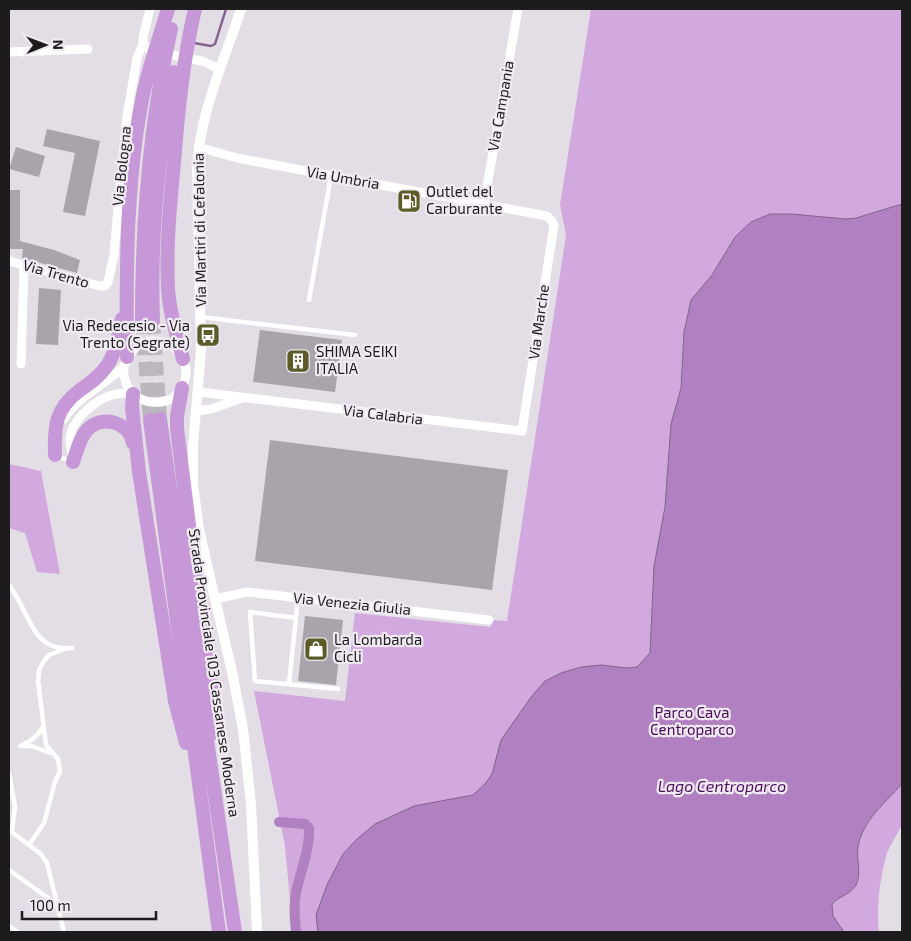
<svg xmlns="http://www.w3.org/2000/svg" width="911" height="941" font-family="'Exo 2',sans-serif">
<rect width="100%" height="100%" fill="#e3dde6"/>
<path fill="#d1a9de" d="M591,9H902V825C897,834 891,844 887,853C880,876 876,909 879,932H293L285,846L254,691L345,701L355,613L491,627L492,620L507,621L566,235L560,205Z
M9,464L41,471L60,574L37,572L25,533L9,528Z"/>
<path fill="#b080c0" stroke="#84628f" d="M902,204V677L901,685L902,694V784C886,802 862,821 858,847C856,859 862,874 856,885C850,895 839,896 832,904L833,916L844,932H318L316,915L327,885L343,854L357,839L375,824L414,806L473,795L485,784L492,774L501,740L531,697L545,681L561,673L581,667L601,665L627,668L637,667L650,653L654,566L665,507L671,424L681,388L684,332L691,300L712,275L735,237L751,222L770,214H791L846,219L856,218Z"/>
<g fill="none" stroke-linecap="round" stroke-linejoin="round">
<path stroke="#84628f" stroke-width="2.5" d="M194,43L211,46L215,44L226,9"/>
<path stroke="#b080c0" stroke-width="10" d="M279,822L305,824L309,828C310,850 300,872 296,893C293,906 295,919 296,932"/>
</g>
<path fill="#a9a3ab" d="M47,129L100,141L85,216L63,212L75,153L43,146Z
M16,147L45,156L39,177L9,169Z
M9,190H20V241L54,250L80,260L77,273L22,258L23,249H9Z
M39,288L61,290L58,345L36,344Z
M260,330L342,340L335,392L253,382Z
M270,440L508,470L492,590L255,561Z
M305,616L343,620L336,685L298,681Z"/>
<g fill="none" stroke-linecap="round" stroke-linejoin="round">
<path stroke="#bcb6be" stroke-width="14" stroke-dasharray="14 7" stroke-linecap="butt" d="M142,320L150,420
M153,320L160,419"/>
<path stroke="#fff" stroke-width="4.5" d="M309,300L331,176
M201,317L355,335
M56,455L72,462
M9,585C29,609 31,653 72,648
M296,618L250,612L255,681L338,689
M289,684L298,598
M43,727C37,737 31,741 20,746H32L50,753
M9,773L15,807L12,832
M9,830L41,854L47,863L64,932
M29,845L44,823L55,782L60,771L58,759L46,745L38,681L39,670L44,661L49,655L67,648
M9,870L58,905
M9,926L18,932"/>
<path stroke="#fff" stroke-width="9" d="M143,44L151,51L202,61L220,69
M9,52L88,49
M198,147L237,158L547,216L552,221L554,225L522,431L199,392
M484,204L518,9
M9,261L100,286H105L108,282L114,255L119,195L127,116L137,58L143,44V37L150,9
M21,364L24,265
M197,411L211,409L242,398
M64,419C77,397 103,386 121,369C129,361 129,351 139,345C160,333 186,349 186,372C186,415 119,412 124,365
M73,457C71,451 70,444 70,438C72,420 93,402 109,396C116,393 124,393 132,393
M215,599L247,592L489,620"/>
<path stroke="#fff" stroke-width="10" d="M241,9C224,62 200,111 197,168L201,350L193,446V484L199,530L232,672L243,729L251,804L257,932"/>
<path stroke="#c798d7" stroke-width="14" d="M142,320C142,222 149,125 171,29
M153,320C150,237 158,154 174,72
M127,357C126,274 126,183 142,100C148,69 159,39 168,9
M183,359C177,335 169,312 168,288C166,246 170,204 174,163C178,111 183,60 195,9
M182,388L177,416V429L200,613L212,690L213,733
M133,394L132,407L139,472L175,701L186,743
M160,419L235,932
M150,420L219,932
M55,455C54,426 55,409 80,390C90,383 99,377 106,367C116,354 118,334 122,319
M73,462C77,451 79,439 87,430C102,414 129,422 133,443"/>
</g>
<defs>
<g id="fuel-square" transform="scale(1.25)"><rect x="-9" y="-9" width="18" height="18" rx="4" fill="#5d5c29" stroke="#f1eaf3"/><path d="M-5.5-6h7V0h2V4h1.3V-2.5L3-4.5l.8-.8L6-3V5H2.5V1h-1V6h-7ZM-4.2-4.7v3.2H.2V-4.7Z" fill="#fff"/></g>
<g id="bus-square" transform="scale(1.25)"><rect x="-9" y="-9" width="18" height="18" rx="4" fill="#5d5c29" stroke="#f1eaf3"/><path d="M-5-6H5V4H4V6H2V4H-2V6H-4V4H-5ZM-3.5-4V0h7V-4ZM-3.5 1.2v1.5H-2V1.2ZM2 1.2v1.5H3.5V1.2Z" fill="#fff"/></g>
<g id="building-square" transform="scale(1.25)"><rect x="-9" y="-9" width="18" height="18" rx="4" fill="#5d5c29" stroke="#f1eaf3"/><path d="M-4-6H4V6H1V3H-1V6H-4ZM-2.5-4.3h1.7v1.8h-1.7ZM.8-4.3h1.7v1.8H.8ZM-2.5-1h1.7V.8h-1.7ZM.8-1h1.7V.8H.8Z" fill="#fff"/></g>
<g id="shop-square" transform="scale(1.25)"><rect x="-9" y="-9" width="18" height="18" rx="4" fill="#5d5c29" stroke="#f1eaf3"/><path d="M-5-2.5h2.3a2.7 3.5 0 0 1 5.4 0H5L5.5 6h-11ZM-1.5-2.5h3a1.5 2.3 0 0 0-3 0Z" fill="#fff"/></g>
</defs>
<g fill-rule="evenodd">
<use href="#fuel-square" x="409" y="201"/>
<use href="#bus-square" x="208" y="335"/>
<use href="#building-square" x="298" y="361"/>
<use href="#shop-square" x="316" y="649"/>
</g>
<g text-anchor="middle" stroke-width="4.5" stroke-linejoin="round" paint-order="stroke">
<g font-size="15" fill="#1e1b1e" stroke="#f1eaf3">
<text transform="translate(501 106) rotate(-80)" y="5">Via Campania</text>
<text transform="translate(122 166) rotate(-84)" y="5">Via Bologna</text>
<text transform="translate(343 178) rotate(10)" y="5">Via Umbria</text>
<text transform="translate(200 230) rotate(-91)" y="5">Via Martiri di Cefalonia</text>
<text transform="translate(56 274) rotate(16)" y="5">Via Trento</text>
<text transform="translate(539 322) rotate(-82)" y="5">Via Marche</text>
<text transform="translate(383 415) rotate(7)" y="5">Via Calabria</text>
<text transform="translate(352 604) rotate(6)" y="5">Via Venezia Giulia</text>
<text transform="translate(214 673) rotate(82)" y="5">Strada Provinciale 103 Cassanese Moderna</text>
</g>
<g font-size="15" fill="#1e1b1e" stroke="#f1eaf3" text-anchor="start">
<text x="426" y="197">Outlet del<tspan x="426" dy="17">Carburante</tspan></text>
<text x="190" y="331" text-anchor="end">Via Redecesio - Via<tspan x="190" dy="17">Trento (Segrate)</tspan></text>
<text x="316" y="357">SHIMA SEIKI<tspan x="316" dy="17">ITALIA</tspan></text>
<text x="334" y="645">La Lombarda<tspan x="334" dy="17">Cicli</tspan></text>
</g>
<g font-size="15" fill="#49085a" stroke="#f1eaf3">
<text x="692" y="718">Parco Cava<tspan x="692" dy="17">Centroparco</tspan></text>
</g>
<g font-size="16" font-style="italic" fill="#4f1161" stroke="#f1eaf3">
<text x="722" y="792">Lago Centroparco</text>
</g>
</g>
<rect width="911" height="941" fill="none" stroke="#1e1b1e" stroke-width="20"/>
<g transform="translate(45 45) rotate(89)" stroke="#f1eaf3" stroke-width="4" paint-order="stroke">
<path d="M0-4L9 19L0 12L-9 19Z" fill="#1e1b1e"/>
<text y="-8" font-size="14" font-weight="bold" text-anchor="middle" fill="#1e1b1e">N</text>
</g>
<path d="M22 911v8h134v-8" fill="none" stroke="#1e1b1e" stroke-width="2.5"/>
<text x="30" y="911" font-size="15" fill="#1e1b1e" stroke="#f1eaf3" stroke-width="4" paint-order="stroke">100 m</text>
</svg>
